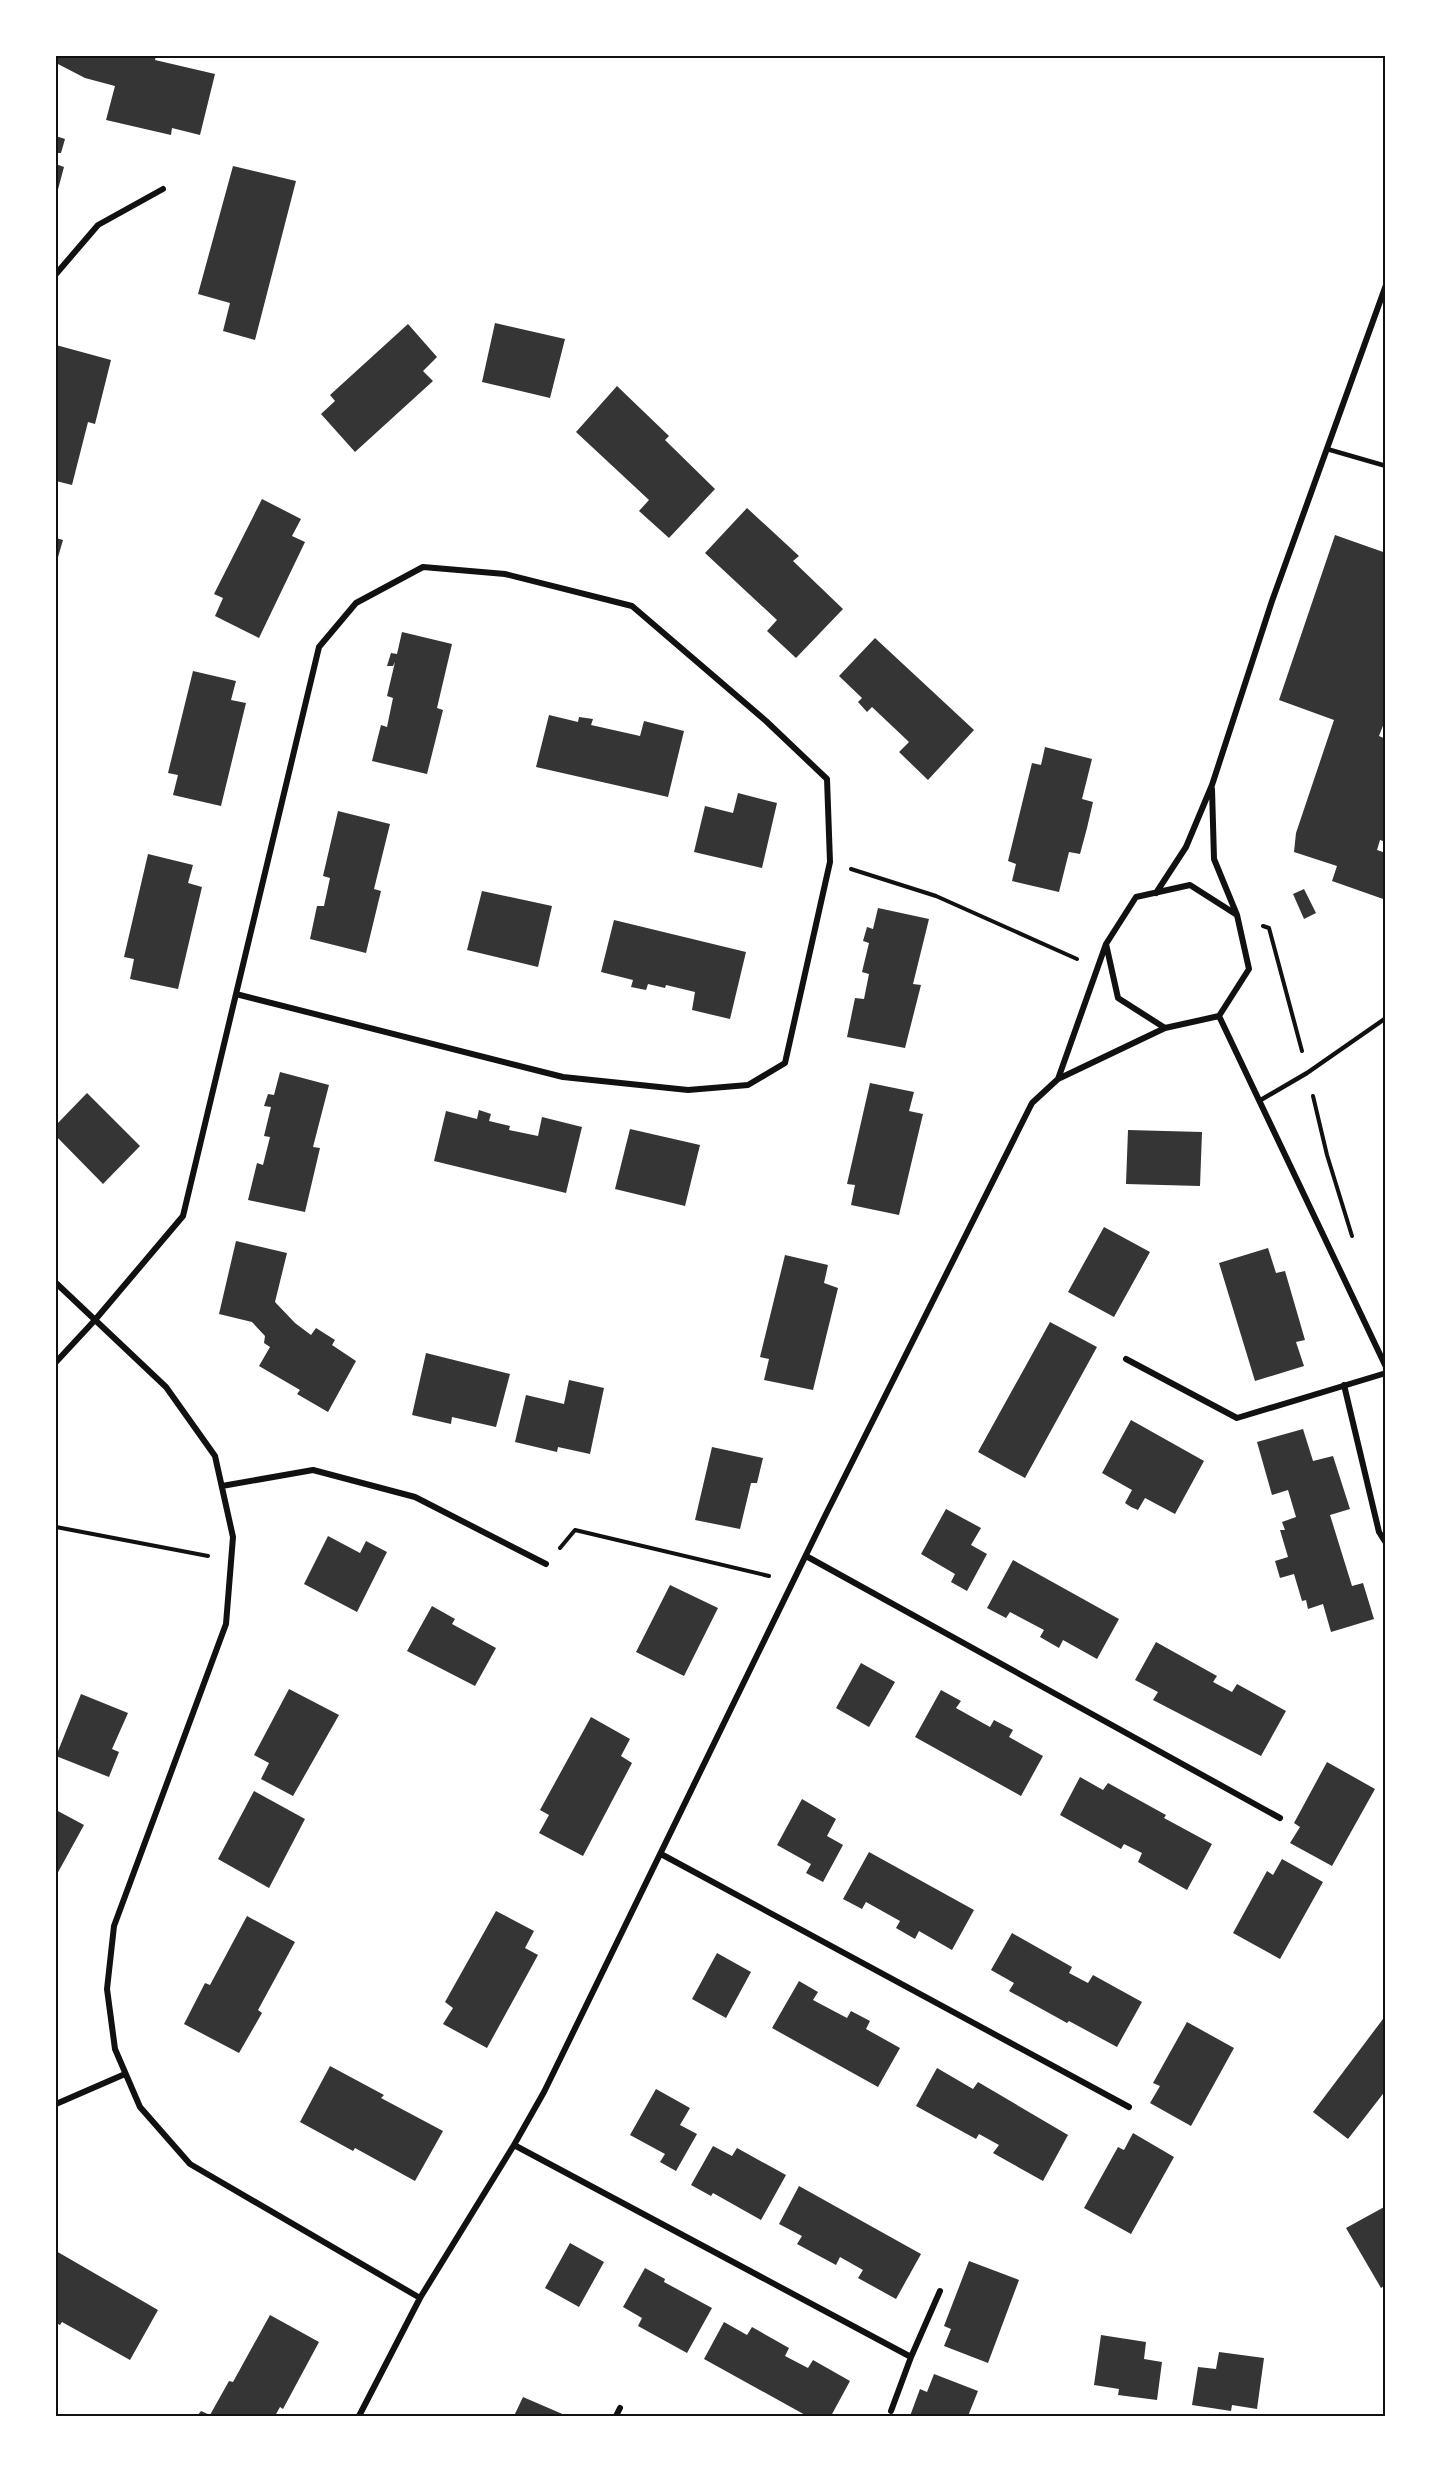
<svg xmlns="http://www.w3.org/2000/svg" width="1441" height="2472" font-family="'Asap Condensed',sans-serif">
<rect width="100%" height="100%" fill="#fff"/>
<path fill="#353535" d="M56,56H156L155,60L215,74L200,135L172,128L171,135L106,120L115,86L85,78L56,63Z
M56,136L65,139L61,153H56Z
M56,164L64,167L56,197Z
M233,166L296,181L255,340L223,331L230,303L198,294Z
M495,323L565,339L550,398L482,382Z
M408,324L437,357L423,371L433,381L355,452L321,414L335,401L330,395Z
M56,345L111,360L95,424L88,422L72,485L56,481Z
M617,386L669,436L665,440L715,489L669,538L639,511L649,500L576,432Z
M262,499L301,519L292,536L305,542L259,638L215,616L223,598L214,594Z
M747,508L799,556L793,561L843,609L796,658L767,631L777,620L705,553Z
M1335,535L1386,553V718L1379,736L1386,739V842L1380,840L1377,850L1386,853V900L1332,881L1337,866L1294,852L1296,833L1334,720L1279,700Z
M56,538L63,540L56,564Z
M402,632L452,644L437,708L443,710L427,774L372,761L381,725L387,727L393,698L387,696L395,662L393,666H387L391,653L397,654Z
M875,638L974,730L928,780L899,752L909,742L872,707L867,712L858,702L862,698L839,676Z
M193,671L236,681L231,700L246,703L221,806L173,795L178,775L168,773Z
M549,715L578,722L579,717L593,719L591,725L640,736L644,721L684,731L668,797L536,767Z
M1045,747L1092,759L1082,799L1093,802L1087,828L1080,854L1069,852L1059,892L1012,881L1016,864L1008,861L1032,763L1041,765Z
M738,793L777,803L762,868L694,852L705,806L733,813Z
M338,811L390,824L374,889L381,891L366,953L310,939L317,906H324L330,878L323,876Z
M148,854L193,865L188,883L202,887L178,989L130,979L134,959L124,957Z
M1304,889L1316,913L1304,919L1293,894Z
M482,891L552,906L538,967L467,950Z
M878,908L929,919L913,984L921,985L905,1048L847,1037L855,998L864,999L869,974L862,972L869,943L863,941L867,927L873,929Z
M614,920L746,952L730,1019L692,1010L695,992L666,985L665,988L648,984L646,990L631,987L633,980L601,972Z
M280,1072L329,1085L313,1147L320,1148L305,1212L248,1200L257,1163L263,1165L270,1137L264,1136L271,1107L264,1106L268,1094L274,1095Z
M870,1083L914,1092L909,1111L923,1114L899,1215L851,1205L855,1185L847,1184Z
M87,1093L140,1146L103,1184L56,1136V1125Z
M479,1110L491,1114L489,1121L510,1126L509,1130L538,1136L542,1117L582,1127L566,1193L434,1161L446,1111L477,1119Z
M630,1129L700,1145L685,1206L615,1189Z
M1128,1130L1202,1132L1200,1186L1126,1184Z
M1104,1227L1150,1252L1114,1317L1068,1292Z
M236,1241L287,1253L275,1302L295,1323L311,1335L316,1328L335,1340L332,1345L356,1361L328,1412L297,1394L300,1390L259,1366L270,1347L264,1343L265,1336L252,1322L219,1314Z
M1268,1248L1276,1273L1285,1271L1305,1340L1296,1342L1304,1366L1255,1381L1219,1263Z
M785,1255L828,1265L824,1283L838,1288L813,1390L764,1380L769,1359L760,1357Z
M1050,1322L1097,1347L1025,1478L978,1452Z
M426,1353L510,1374L496,1427L452,1417L451,1424L412,1415Z
M569,1380L604,1388L590,1454L558,1447L557,1452L515,1442L526,1395L564,1404Z
M1131,1420L1204,1461L1175,1514L1145,1498L1138,1510L1131,1507L1125,1503L1132,1490L1102,1473Z
M1303,1429L1313,1461L1333,1456L1350,1509L1330,1515L1352,1586L1363,1583L1374,1619L1331,1632L1323,1604L1308,1609L1306,1600L1302,1601L1294,1574L1280,1578L1275,1561L1288,1557L1280,1530H1285L1282,1522L1296,1517L1288,1490L1272,1495L1257,1442Z
M712,1447L763,1458L757,1483H751L740,1529L695,1520Z
M946,1509L981,1528L971,1545L987,1554L967,1591L951,1582L955,1574L921,1554Z
M328,1536L360,1553L366,1541L387,1552L357,1612L304,1584Z
M1013,1560L1119,1619L1097,1659L1063,1640L1059,1648L1040,1637L1044,1630L1010,1612L1006,1618L987,1608Z
M670,1585L718,1608L684,1676L636,1652Z
M432,1606L455,1619L452,1624L496,1648L475,1686L407,1651Z
M1156,1642L1217,1676L1213,1682L1232,1692L1237,1684L1286,1711L1261,1756L1153,1700L1158,1692L1135,1680Z
M861,1663L895,1682L869,1727L836,1708Z
M289,1689L339,1715L293,1796L261,1779L269,1763L254,1755Z
M941,1690L961,1701L956,1708L990,1727L994,1720L1013,1730L1009,1737L1043,1756L1021,1796L915,1737Z
M81,1694L128,1713L112,1749L119,1752L109,1777L56,1756Z
M591,1717L630,1739L621,1756L632,1763L583,1856L539,1833L549,1815L540,1810Z
M1327,1762L1375,1789L1332,1866L1290,1843L1300,1827L1294,1823Z
M1080,1777L1103,1790L1108,1783L1166,1815L1164,1818L1212,1844L1187,1890L1138,1862L1142,1853L1124,1844L1121,1849L1060,1815Z
M254,1791L305,1819L269,1888L218,1859Z
M802,1799L836,1819L827,1836L843,1845L823,1882L806,1873L811,1864L777,1845Z
M56,1810L84,1825L56,1876Z
M869,1852L974,1910L952,1950L919,1931L915,1939L896,1928L900,1921L866,1902L862,1909L843,1899Z
M1282,1859L1323,1882L1280,1959L1233,1933L1267,1871L1273,1875Z
M496,1911L534,1931L525,1948L538,1955L487,2048L443,2024L453,2008L445,2002Z
M247,1916L295,1942L258,2010L262,2013L239,2053L184,2024L205,1983L210,1985Z
M1012,1933L1072,1967L1069,1973L1088,1983L1093,1975L1142,2002L1117,2047L1069,2021L1067,2023L1009,1991L1014,1983L991,1970Z
M717,1953L751,1972L726,2018L692,1999Z
M799,1981L818,1992L813,2000L847,2018L851,2011L870,2021L866,2029L900,2048L878,2087L772,2028Z
M1383,2019L1386,2021V2090L1348,2139L1313,2112Z
M1187,2022L1234,2048L1191,2126L1150,2103L1160,2086L1153,2083Z
M330,2066L384,2095L381,2098L443,2131L415,2181L355,2148L353,2151L300,2122Z
M937,2068L973,2089L978,2082L1068,2135L1043,2181L993,2153L999,2145L979,2134L976,2139L916,2106Z
M656,2089L690,2108L680,2125L697,2134L676,2171L660,2162L665,2154L630,2135Z
M1133,2133L1174,2157L1131,2234L1084,2208L1118,2147L1124,2150Z
M713,2146L732,2156L737,2148L786,2175L761,2220L713,2193L711,2196L691,2185Z
M799,2186L921,2254L896,2299L858,2278L863,2270L840,2257L836,2265L797,2244L802,2236L779,2224Z
M1386,2206V2285L1381,2288L1346,2228Z
M570,2243L604,2262L579,2307L545,2288Z
M56,2251L158,2310L130,2360L62,2322L60,2325L56,2323Z
M969,2261L1019,2280L988,2363L944,2346L951,2329L944,2326Z
M645,2268L665,2279L664,2282L712,2308L687,2353L638,2326L642,2318L623,2307Z
M270,2315L319,2342L283,2409L280,2407L275,2416H197L201,2411L210,2415L229,2381L233,2382Z
M724,2322L747,2335L752,2327L789,2348L785,2356L808,2368L813,2360L850,2381L831,2416H807L704,2359Z
M1101,2335L1146,2342L1144,2359L1162,2362L1157,2400L1118,2395L1119,2389L1094,2385Z
M1219,2352L1264,2358L1257,2409L1232,2405L1231,2411L1192,2405L1198,2367L1216,2369Z
M934,2374L978,2391L968,2416H910L920,2389L927,2392Z
M523,2397L567,2416H514Z"/>
<g fill="none" stroke-linecap="round" stroke-linejoin="round">
<path stroke="#111" stroke-width="4" d="M851,869L936,896L1077,959
M1263,926L1269,928L1302,1051
M1313,1096L1327,1155L1352,1236
M56,1527L208,1556
M560,1548L575,1530L769,1576"/>
<path stroke="#111" stroke-width="4.5" d="M1327,449L1386,466
M1259,1101L1307,1073L1386,1018"/>
<path stroke="#111" stroke-width="6" d="M56,274L98,225L163,189
M1212,789L1214,859L1237,915
M1190,885L1237,915L1249,969L1219,1016L1165,1028L1118,998L1106,944L1136,897Z
M1156,893L1186,847L1212,785L1272,601L1386,285
M1219,1016L1386,1367
M1058,1079L1106,944
M56,1283L166,1387L215,1456L233,1537L226,1624L114,1926L107,1989L115,2049L140,2107L190,2164L420,2298
M1126,1359L1237,1418L1386,1373
M56,1362L95,1320L183,1216L236,994L563,1077L688,1090L748,1085L785,1063L830,862L827,779L766,721L632,606L505,574L423,567L356,603L319,647L236,994
M1344,1385L1379,1532L1386,1543
M222,1486L313,1470L415,1497L546,1564
M806,1556L1280,1818
M661,1854L1129,2107
M56,2104L125,2074
M514,2145L911,2357
M891,2411L911,2357L940,2291
M359,2416L420,2298L514,2145L544,2092L824,1518L1032,1103L1058,1079L1165,1028
M616,2416L620,2408"/>
</g>
<rect width="1441" height="2472" fill="none" stroke="#ffffff" stroke-width="114"/>
<rect x="57" y="57" width="1327" height="2358" fill="none" stroke="#111" stroke-width="2"/>
</svg>
